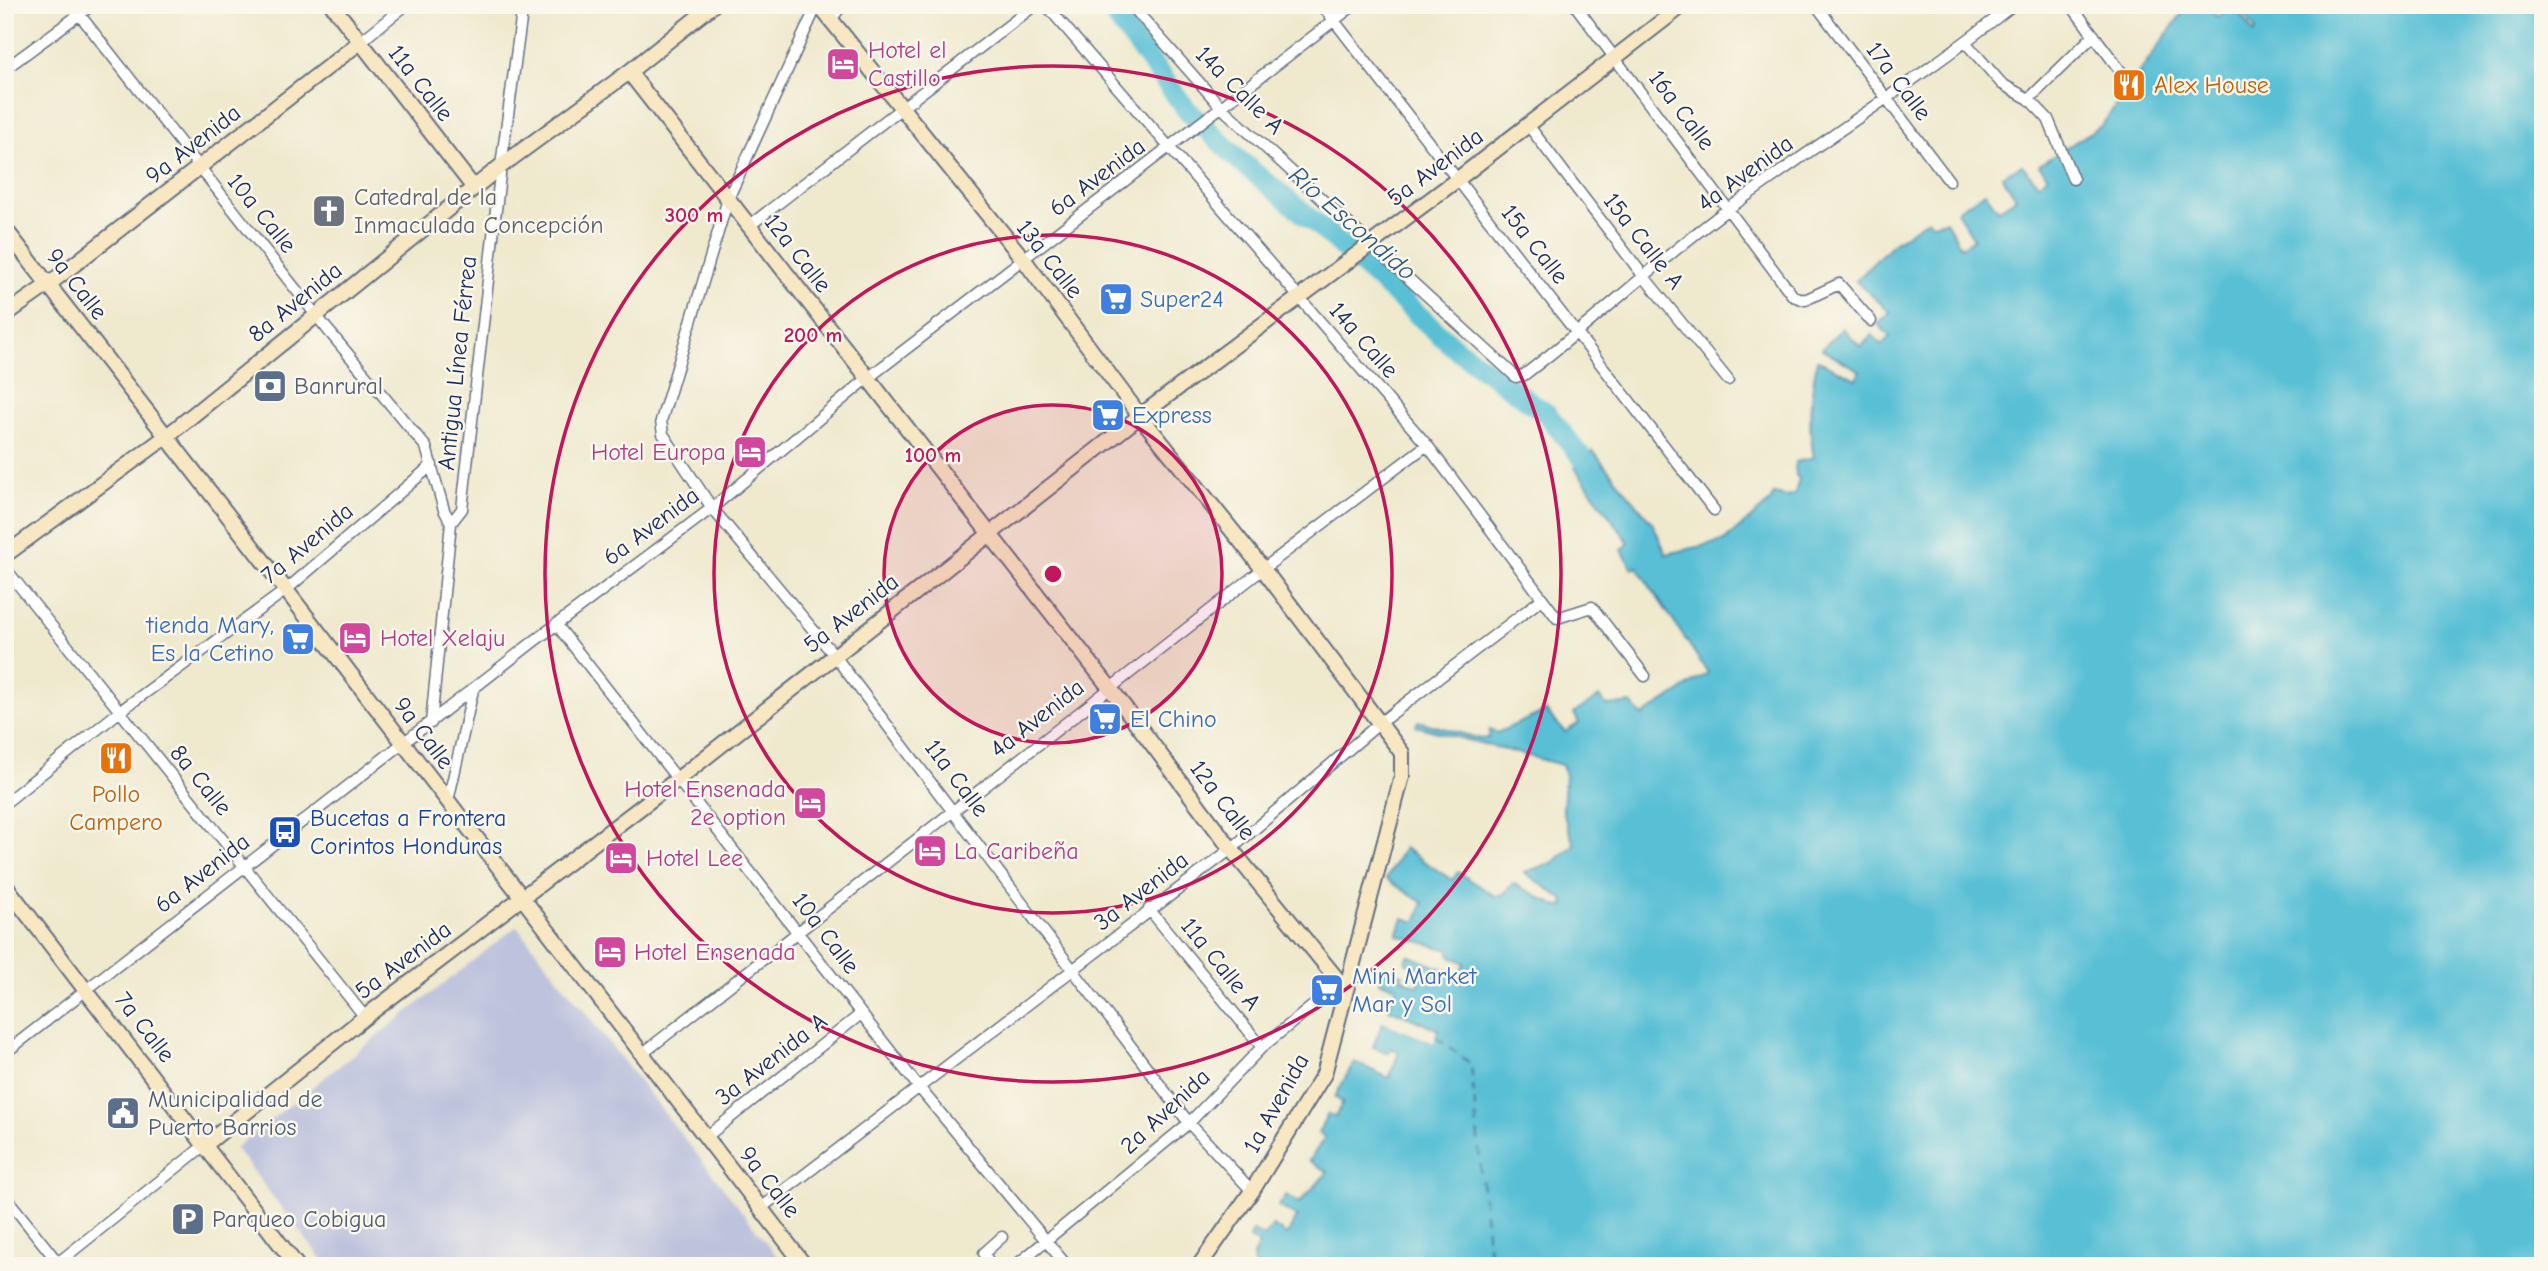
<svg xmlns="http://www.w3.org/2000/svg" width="2548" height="1271" font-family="'Comic Neue',sans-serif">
<rect width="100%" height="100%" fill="#fbf7ec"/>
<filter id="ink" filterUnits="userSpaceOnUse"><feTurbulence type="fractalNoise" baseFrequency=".0143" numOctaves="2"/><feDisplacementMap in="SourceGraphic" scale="14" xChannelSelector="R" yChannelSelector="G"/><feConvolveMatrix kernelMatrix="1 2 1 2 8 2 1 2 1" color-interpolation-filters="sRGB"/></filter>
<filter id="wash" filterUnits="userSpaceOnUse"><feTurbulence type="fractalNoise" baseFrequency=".00686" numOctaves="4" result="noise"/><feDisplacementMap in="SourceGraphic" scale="28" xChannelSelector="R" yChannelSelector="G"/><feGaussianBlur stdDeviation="1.57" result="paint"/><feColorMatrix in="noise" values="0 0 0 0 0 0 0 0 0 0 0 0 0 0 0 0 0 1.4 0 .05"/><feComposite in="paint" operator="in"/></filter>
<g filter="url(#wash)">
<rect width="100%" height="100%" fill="#efe9ce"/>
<path fill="#bec3dd" d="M517,926L785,1266H327L235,1148Z"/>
<path fill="#58bfd5" stroke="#3a779a" stroke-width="2" d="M2188,5H2208L2217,17L2233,5L2254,33L2256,30L2237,5H2543V1266H1254L1253,1256L1259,1244L1250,1238L1253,1231L1264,1237L1273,1226L1287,1235L1297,1217L1279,1206L1286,1195L1299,1203L1328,1172L1309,1161L1325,1137L1318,1133L1328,1114L1335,1117L1343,1103L1335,1097L1354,1062L1389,1078L1399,1052L1391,1048L1389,1053L1373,1047L1383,1022L1434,1043L1439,1030L1389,1009L1397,987L1380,982L1384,968L1403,974L1401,978L1418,986L1423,970L1406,963L1408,955L1458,975L1465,963L1449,955V950L1397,935L1403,918L1416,922L1423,903L1386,879L1404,848L1452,880L1458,872L1495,896L1504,894L1513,883L1558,907L1565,906L1564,900L1524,872L1552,863L1574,845L1563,812L1565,775L1562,765L1416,726L1418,721L1481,739L1489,738V730L1497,733L1546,711L1565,732L1579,723L1574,713L1599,697L1607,706L1631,703L1642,716L1708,673L1637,567L1632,569L1622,550L1629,543L1575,468L1593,451L1653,524L1666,554L1724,541L1770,502L1774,494L1788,497L1795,494L1799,478L1796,476L1795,462L1814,458C1807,423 1811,395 1817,360L1856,379L1860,371L1822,349L1842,328L1861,347L1872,335L1882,345L1890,336L1878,324L1890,312L1856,281L1891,245L1928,219L1932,224L1946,221L1961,247L1974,239L1957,211L1985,192L1998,210L2016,198L2002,176L2022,165L2038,184L2048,176L2039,165L2102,125Z"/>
<path fill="#efe9ce" d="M1384,1019L1432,1039L1434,1033L1437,1035L1434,1043L1380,1021Z"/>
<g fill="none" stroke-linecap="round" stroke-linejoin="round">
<path stroke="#58bfd5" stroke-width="21" d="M1107,5L1187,110L1241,162L1318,225L1456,349L1547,414L1584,460"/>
<path stroke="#2d5a82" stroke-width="2" stroke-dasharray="9 7" stroke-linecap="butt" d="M1437,1037L1471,1064L1490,1266"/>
</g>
</g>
<g filter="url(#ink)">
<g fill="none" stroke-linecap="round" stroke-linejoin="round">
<g stroke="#657085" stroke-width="13">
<path id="street" d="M72,5L327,329L426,447L444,510L451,523
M817,5L728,199L661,421L663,434L712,508L834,655L1189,1123L1252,1191
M1046,5L1427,445L1557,618L1592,607L1645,676
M1131,5L1221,107L1516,377L1524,375C1595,321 1659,259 1731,207C1825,139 1922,77 2013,5
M1322,5L1714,510
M1575,5L1793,296L1805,300L1839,284L1871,321
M1816,5L1949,181
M2071,5L2122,73
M830,21L842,5
M360,42L406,5
M1966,43L2002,84L2029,99L2048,119L2073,179
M5,69L92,5
M2029,99L2094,35
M1528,125L1645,278L1728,380
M749,226L1035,5
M5,568L365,1017
M556,624L917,1085L1067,1266
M431,723L451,523L462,509L501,166L523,5
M448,801L473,690
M5,803L119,712L286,590L432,465
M1149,909L1262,1047
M5,1053L533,642L712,508L868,378L1354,5
M642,1054L1263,569L1427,445
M706,1137L861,1014
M5,1196L60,1265
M761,1208L1231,849L1381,722L1542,599
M54,1266L206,1144
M991,1266L984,1253L1002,1237
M1015,1266L1189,1123L1262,1047L1341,983"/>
</g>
<g stroke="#657085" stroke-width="18">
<path id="secondary" d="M332,5L474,188
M819,5L1024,260L1140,416L1263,569L1402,753V776L1324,1074L1252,1191L1199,1266
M629,72L1110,688L1231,849L1346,990
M5,229L286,590L805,1266
M5,315L49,284L360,42
M5,555L167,436L501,166L629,72L713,5
M5,885L297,1266
M206,1144L365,1017L678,779L1140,416L1458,179L1683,5"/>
</g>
<use href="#street" stroke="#fff" stroke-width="10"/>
<use href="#secondary" stroke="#f7e8c3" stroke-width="14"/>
</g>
</g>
<circle cx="1053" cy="574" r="169" fill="#c2185b" fill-opacity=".12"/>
<g fill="none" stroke="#c2185b" stroke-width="3.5">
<circle cx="1053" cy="574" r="169"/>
<circle cx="1053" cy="574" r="339"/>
<circle cx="1053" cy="574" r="508"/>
</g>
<defs>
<g id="hotel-square" transform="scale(1.75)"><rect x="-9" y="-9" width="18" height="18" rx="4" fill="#d1479c" stroke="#fbf7ec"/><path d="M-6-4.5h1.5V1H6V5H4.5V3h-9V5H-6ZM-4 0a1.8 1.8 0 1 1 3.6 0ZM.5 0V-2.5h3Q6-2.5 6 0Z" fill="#fff"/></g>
<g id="restaurant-square" transform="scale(1.75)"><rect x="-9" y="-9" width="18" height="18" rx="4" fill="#e8710a" stroke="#fbf7ec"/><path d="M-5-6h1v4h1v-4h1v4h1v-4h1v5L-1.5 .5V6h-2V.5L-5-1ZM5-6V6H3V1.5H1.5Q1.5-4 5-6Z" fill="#fff"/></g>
<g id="church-square" transform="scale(1.75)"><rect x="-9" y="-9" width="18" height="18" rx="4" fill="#6b7280" stroke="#fbf7ec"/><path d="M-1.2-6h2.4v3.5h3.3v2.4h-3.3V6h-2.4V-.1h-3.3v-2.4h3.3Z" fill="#fff"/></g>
<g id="supermarket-square" transform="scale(1.75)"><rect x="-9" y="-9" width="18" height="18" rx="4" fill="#3f7fe0" stroke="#fbf7ec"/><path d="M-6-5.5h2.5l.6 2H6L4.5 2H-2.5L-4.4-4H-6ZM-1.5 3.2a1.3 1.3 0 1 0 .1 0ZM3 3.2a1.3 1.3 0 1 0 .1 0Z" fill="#fff"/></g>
<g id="bank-square" transform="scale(1.75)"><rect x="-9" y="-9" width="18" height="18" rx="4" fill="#5c6f8a" stroke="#fbf7ec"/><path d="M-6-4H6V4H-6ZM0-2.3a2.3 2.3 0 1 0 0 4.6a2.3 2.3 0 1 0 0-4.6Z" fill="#fff"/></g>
<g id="bus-square" transform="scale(1.75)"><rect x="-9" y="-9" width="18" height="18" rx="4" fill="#1a4fb4" stroke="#fbf7ec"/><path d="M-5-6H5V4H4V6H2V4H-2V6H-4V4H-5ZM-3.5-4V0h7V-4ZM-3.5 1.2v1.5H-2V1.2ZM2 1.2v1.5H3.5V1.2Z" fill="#fff"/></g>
<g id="civic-square" transform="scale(1.75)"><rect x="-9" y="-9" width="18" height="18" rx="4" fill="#5c6f8a" stroke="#fbf7ec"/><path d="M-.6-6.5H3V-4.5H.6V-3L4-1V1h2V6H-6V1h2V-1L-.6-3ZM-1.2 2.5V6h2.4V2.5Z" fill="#fff"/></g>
<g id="parking-square" transform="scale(1.75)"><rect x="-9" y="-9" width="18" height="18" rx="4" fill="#5c6f8a" stroke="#fbf7ec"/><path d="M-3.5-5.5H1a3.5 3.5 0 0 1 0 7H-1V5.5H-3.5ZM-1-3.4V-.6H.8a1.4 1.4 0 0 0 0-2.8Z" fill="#fff"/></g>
</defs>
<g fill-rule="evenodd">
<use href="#hotel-square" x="843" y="64"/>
<use href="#restaurant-square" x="2129" y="85"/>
<use href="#church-square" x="329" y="211"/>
<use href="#supermarket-square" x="1116" y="299"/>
<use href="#bank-square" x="270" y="386"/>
<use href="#supermarket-square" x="1108" y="415"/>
<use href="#hotel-square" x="750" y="452"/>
<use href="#hotel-square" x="355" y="638"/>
<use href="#supermarket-square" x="298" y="639"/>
<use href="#supermarket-square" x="1105" y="719"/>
<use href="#restaurant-square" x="116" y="758"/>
<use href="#hotel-square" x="810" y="803"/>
<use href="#bus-square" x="285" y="832"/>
<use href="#hotel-square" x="930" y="851"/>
<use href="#hotel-square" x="621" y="858"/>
<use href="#hotel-square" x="610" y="952"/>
<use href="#supermarket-square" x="1327" y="990"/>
<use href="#civic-square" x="123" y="1113"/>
<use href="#parking-square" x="188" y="1219"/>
</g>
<g text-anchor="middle" stroke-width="5" stroke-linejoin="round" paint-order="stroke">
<g font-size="24" fill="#b23c85" stroke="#fbf7ec" text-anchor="start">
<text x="868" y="58">Hotel el<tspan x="868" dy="28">Castillo</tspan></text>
<text x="726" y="460" text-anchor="end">Hotel Europa</text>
<text x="380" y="646">Hotel Xelaju</text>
<text x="786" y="797" text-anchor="end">Hotel Ensenada<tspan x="786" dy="28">2e option</tspan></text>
<text x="954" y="859">La Caribeña</text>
<text x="646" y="866">Hotel Lee</text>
<text x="634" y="960">Hotel Ensenada</text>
</g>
<g font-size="24" fill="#1b2f5e" stroke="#fbf7ec">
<text transform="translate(1899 81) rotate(53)" y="8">17a Calle</text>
<text transform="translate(421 83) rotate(52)" y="8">11a Calle</text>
<text transform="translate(1240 90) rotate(45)" y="8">14a Calle A</text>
<text transform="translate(1682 110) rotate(53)" y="8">16a Calle</text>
<text transform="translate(193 144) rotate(-38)" y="8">9a Avenida</text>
<text transform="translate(1435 167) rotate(-37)" y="8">5a Avenida</text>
<text transform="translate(1745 173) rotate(-36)" y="8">4a Avenida</text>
<text transform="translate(1097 177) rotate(-37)" y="8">6a Avenida</text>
<text transform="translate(262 213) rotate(51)" y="8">10a Calle</text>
<text transform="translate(1644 241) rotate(52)" y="8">15a Calle A</text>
<text transform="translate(1535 244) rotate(52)" y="8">15a Calle</text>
<text transform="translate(798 253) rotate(52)" y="8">12a Calle</text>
<text transform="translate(1050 259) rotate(52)" y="8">13a Calle</text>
<text transform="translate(77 284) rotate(52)" y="8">9a Calle</text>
<text transform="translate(295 302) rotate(-39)" y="8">8a Avenida</text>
<text transform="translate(1364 340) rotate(49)" y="8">14a Calle</text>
<text transform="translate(457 363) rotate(-84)" y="8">Antigua Línea Férrea</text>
<text transform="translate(651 526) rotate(-37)" y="8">6a Avenida</text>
<text transform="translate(307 543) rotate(-40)" y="8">7a Avenida</text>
<text transform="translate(851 613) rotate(-38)" y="8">5a Avenida</text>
<text transform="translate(1037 718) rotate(-38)" y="8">4a Avenida</text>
<text transform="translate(424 733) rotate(53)" y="8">9a Calle</text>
<text transform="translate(957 778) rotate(53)" y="8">11a Calle</text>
<text transform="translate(201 780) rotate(51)" y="8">8a Calle</text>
<text transform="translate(1223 800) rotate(53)" y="8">12a Calle</text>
<text transform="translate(202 873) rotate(-38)" y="8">6a Avenida</text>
<text transform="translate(1141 891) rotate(-38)" y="8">3a Avenida</text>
<text transform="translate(826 933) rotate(53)" y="8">10a Calle</text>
<text transform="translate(403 960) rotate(-37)" y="8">5a Avenida</text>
<text transform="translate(1221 964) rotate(51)" y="8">11a Calle A</text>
<text transform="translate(145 1027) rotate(52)" y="8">7a Calle</text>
<text transform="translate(771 1059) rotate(-38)" y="8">3a Avenida A</text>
<text transform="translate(1276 1103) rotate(-61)" y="8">1a Avenida</text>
<text transform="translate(1165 1111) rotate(-43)" y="8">2a Avenida</text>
<text transform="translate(770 1182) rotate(52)" y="8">9a Calle</text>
</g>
<g font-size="24" fill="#c56008" stroke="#fbf7ec" text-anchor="start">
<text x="2154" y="93">Alex House</text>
<text x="116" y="802" text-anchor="middle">Pollo<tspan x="116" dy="28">Campero</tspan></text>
</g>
<g font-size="24" fill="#5b616d" stroke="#fbf7ec" text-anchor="start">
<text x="354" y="205">Catedral de la<tspan x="354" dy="28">Inmaculada Concepción</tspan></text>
</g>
<g font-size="24" fill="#366cbe" stroke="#fbf7ec" text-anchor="start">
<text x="1140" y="307">Super24</text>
<text x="1132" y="423">Express</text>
<text x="274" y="633" text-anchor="end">tienda Mary,<tspan x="274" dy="28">Es la Cetino</tspan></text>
<text x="1130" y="727">El Chino</text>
<text x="1352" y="984">Mini Market<tspan x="1352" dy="28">Mar y Sol</tspan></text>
</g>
<g font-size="24" fill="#4e5e75" stroke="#fbf7ec" text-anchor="start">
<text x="294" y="394">Banrural</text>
<text x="148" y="1107">Municipalidad de<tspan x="148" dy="28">Puerto Barrios</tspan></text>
<text x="212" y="1227">Parqueo Cobigua</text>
</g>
<g font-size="24" fill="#164399" stroke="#fbf7ec" text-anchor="start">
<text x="310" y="826">Bucetas a Frontera<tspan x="310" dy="28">Corintos Honduras</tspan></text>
</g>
<g font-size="26" font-style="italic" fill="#2d5a82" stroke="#fbf7ec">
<text transform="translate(1353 223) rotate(41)" y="9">Río Escondido</text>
</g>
</g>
<circle cx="1053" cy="574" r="10" fill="#c2185b" stroke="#fbf7ec" stroke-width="3.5"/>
<g font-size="21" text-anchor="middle" font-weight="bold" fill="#c2185b" stroke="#fbf7ec" stroke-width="5" stroke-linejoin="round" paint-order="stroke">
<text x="694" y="222">300 m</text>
<text x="813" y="342">200 m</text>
<text x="933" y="462">100 m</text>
</g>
<rect width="2548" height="1271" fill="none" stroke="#fbf7ec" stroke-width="28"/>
</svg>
